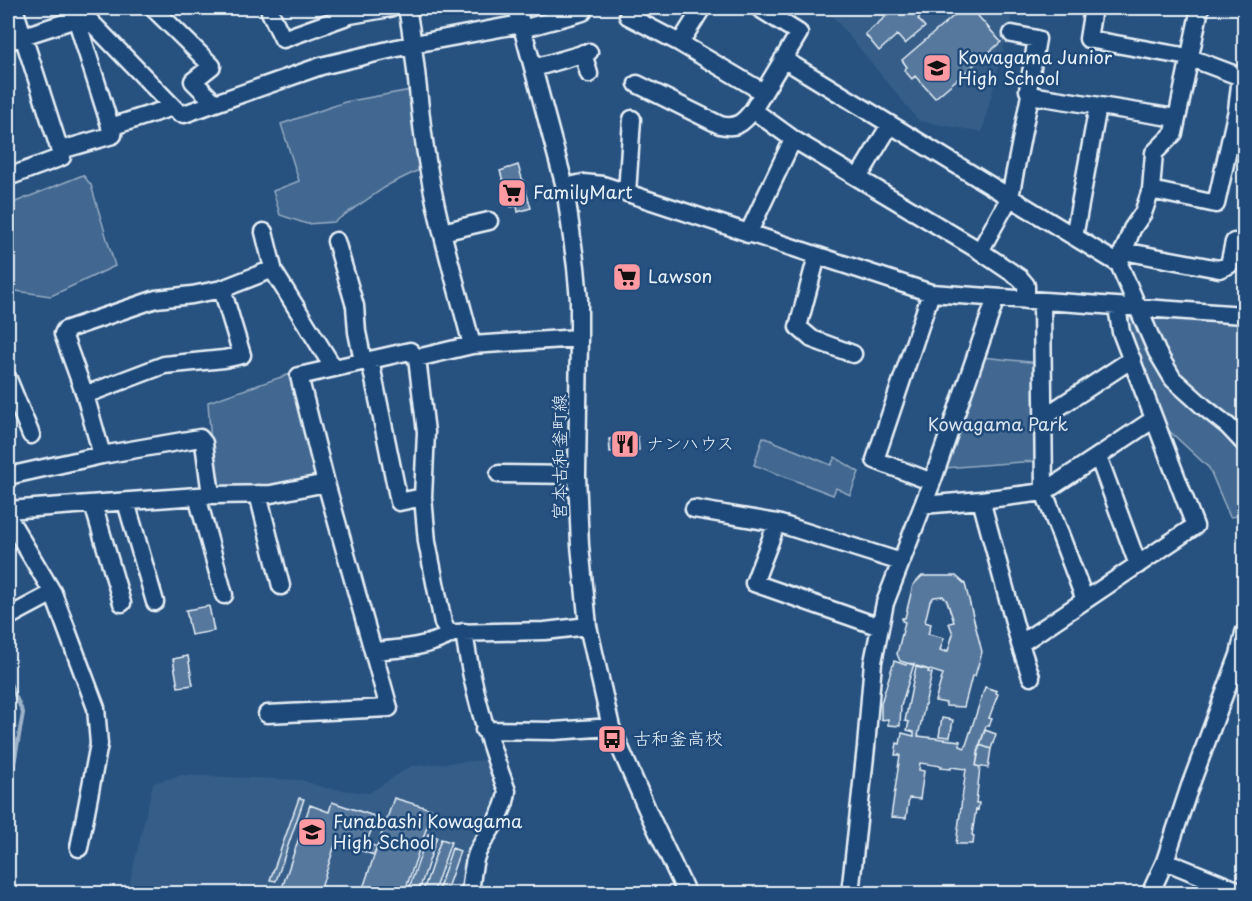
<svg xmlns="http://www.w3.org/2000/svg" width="1252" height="901" font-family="'Playpen Sans','Klee One',sans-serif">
<rect width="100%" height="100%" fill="#27517f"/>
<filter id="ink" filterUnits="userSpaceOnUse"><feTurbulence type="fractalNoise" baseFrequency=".0167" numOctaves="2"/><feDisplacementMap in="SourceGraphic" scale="12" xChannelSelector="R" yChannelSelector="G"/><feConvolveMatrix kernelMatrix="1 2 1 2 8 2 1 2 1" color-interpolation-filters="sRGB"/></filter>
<g filter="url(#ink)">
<path fill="#355d88" d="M826,8H1005L1012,15L982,132L919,121Z
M486,760L499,812L468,853L461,893L127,894L153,783L181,775L302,780L325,788L369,793L411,766Z"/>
<path fill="#436891" stroke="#96acc4" stroke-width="1.5" d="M411,90L421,169L390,184L334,222L307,224L280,215L273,191L299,181L281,124L345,102Z
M83,175L91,185L115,266L51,296L9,290L8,287V205Z
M1133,314L1244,324V515L1230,517L1209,468L1163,425L1126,323Z
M982,357L1039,363L1035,461L945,468Z
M293,373L319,472L313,480L269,488H214L208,402Z
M763,437L831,465L835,457L859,472L850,495L836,488L833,495L754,465Z"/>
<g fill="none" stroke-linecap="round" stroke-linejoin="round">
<path stroke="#9db3c9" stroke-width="4" d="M8,679L23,713L8,798"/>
</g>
<path fill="#57789d" stroke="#e8f1f8" stroke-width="1.5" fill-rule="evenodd" d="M896,8H928L918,19L925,27L905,44L897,35L879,51L865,34Z
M963,8H971L1001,42L935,98L915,76L912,79L904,70L907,67L902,60Z
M518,165L531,208L518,212L517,206L511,207L500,171Z
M638,437L639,450L610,452L609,439Z
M922,576H956L965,584L982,652L975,676H972L964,707L946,706V703L935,701L943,674L900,661L897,654L905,622L902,621V618H905L913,585ZM943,596L947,601L954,622L949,623L953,634L948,651L946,650V652L940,650L944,638L928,634L931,624L925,622L930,601L934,597Z
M209,606L214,631L191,635L186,610Z
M188,656L193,685L178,687L173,659Z
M894,661L906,665V663L914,664L901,706L900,726L888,725V719L881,720V703Z
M916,667L929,670L928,672L932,673L918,736L960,741V746L965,748L985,687L997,691L996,693L998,694L989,718L992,719L989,726H986L979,747L976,766L980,767L976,803H979L978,810L976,809L972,835L974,836L973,844H956L966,769L951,767V769L941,768L942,766L920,763L919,770L924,771L920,799L909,798L906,818L891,817L900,755H895L897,743L900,744L902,733L914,736V732L907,730L909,722L905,721Z
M942,718L953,720L950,737L939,736Z
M985,730L996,734L991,749L980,745Z
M980,745L991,749L988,768L976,766Z
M299,798L304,799L276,881L270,880Z
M394,798L431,809L432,812L404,894H361Z
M332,802L377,817L366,843L377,847L374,855L336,842L319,894H280L310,805L329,812Z
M428,834L437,837L418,894H407Z
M441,839L451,842L433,894H422Z
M452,848L460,851L445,894H437Z"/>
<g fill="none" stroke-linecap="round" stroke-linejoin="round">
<g stroke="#e8f1f8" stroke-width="21">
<path id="minor" d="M153,8L212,66L193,81L215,103
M270,8V12L283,39L350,15L390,8
M407,8C416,54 418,101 425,148C435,215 455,280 472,345
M517,8L565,187L576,267L579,300V338L577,475L580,545L588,626L611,727L650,816L687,894
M633,8L628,16L680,43L763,92
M759,8L799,33L753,110L793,139L980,251L1020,278L1026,285V300
M1093,8L1088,39L1188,57L1241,77L1237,110L1244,111
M1200,8L1174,133L1154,153L1151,190L1143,213L1132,229L1119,264L1157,352L1173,379L1204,407L1228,426L1244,443
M522,29L583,12
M1012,34L1037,39L1028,90L1030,95
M8,41L76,19L91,22L179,113L184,114L321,66L414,44L521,24
M680,43L702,8
M583,53L589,74
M783,59L1119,264
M534,68L589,52
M637,84L720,125C736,129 743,123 753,110
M110,127L173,107
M61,150L113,135L73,8
M8,177L62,157L14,8
M858,178L890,125
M565,187L583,183L603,185L931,293L1244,315
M1151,190L1216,204L1237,110
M627,193L632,119
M264,232L274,272
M442,232L489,221
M748,234L793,139
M1074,237L1098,106
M336,241L355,306L357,332L363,361
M980,251L1010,197L1030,95L1176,118
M1123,251L1219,269L1229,265L1234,242
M817,256L798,327L812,339L853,354
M931,293L875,460L932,482
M1042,301L1044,492L1085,600
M417,358L426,432L423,497L427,542L443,623L447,631L453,633L545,631L588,626
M370,360L399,502L423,497
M8,379L31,435
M85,395L164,365L224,359L242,355L222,289
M1044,417L1132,359
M102,455L200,438L204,443L211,495
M1098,456L1138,565
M499,474L577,475
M8,476L102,455L85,395L63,334L65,330L156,299L192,295L222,289L268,271L274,272L333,367
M258,494L281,586
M197,496L224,595
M981,500L1020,644L1031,677
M126,502L155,602
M93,504L122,603
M923,505L981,500L1044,492L1154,419
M694,509L777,523L901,562
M8,510L211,495L271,494L326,483
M8,517L53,593L96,708L99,744L79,848
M777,523L754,583L880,627
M8,617L53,593
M464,632C472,689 487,737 507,791C505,814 488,831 478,851C472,863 472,880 470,894
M1020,644L1195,526L1121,332L1117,307
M373,651C400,649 430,647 453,633
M267,714L389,708L326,483L299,376L410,351L417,358L472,345L579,338
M484,730L554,731L611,727
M1165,861L1244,893
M850,894L866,747L873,662L885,603L932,482L996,298
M1150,894L1165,861L1190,786L1239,655L1244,633"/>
</g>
<use href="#minor" stroke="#1f4a7a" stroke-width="16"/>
</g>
</g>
<defs>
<g id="school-square" transform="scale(1.5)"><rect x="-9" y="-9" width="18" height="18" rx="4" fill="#ff9aa2" stroke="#1f4a7a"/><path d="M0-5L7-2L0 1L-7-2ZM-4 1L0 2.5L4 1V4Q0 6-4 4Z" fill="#111"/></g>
<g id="supermarket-square" transform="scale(1.5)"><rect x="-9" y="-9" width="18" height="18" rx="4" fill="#ff9aa2" stroke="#1f4a7a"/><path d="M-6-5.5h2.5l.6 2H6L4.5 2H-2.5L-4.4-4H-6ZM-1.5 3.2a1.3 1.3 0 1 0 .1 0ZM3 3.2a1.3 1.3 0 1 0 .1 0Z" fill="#111"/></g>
<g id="restaurant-square" transform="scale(1.5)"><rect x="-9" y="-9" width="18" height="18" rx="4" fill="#ff9aa2" stroke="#1f4a7a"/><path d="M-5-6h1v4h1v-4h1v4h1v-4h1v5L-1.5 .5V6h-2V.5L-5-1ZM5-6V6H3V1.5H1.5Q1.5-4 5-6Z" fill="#111"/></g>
<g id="bus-square" transform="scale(1.5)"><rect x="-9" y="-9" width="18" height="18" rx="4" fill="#ff9aa2" stroke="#1f4a7a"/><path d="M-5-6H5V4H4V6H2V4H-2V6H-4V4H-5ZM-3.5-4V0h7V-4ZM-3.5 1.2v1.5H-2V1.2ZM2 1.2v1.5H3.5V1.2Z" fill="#111"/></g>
</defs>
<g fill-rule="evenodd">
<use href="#school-square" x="937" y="68"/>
<use href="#supermarket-square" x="512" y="193"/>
<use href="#supermarket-square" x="627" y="277"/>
<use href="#restaurant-square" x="625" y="444"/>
<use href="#bus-square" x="612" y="739"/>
<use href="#school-square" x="312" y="832"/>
</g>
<g text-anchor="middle" stroke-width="5" stroke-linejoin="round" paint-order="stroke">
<g font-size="18" fill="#e8f1f8" stroke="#1f4a7a" text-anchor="start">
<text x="958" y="64">Kowagama Junior<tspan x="958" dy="21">High School</tspan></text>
<text x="533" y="199">FamilyMart</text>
<text x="648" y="283">Lawson</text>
<text x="646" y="450">ナンハウス</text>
<text x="633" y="745">古和釜高校</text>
<text x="333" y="828">Funabashi Kowagama<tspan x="333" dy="21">High School</tspan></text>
</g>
<g font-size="18" fill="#d8e3ee" stroke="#1f4a7a">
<text x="998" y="431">Kowagama Park</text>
</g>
<g font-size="18" fill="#e8f1f8" stroke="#1f4a7a">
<text transform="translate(560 457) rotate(-90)" y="6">宮本古和釜町線</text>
</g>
</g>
<rect width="1252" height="901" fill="none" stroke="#1f4a7a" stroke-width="30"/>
<rect x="15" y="15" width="1222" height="871" fill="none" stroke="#e8f1f8" stroke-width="2" filter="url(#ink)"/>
</svg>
